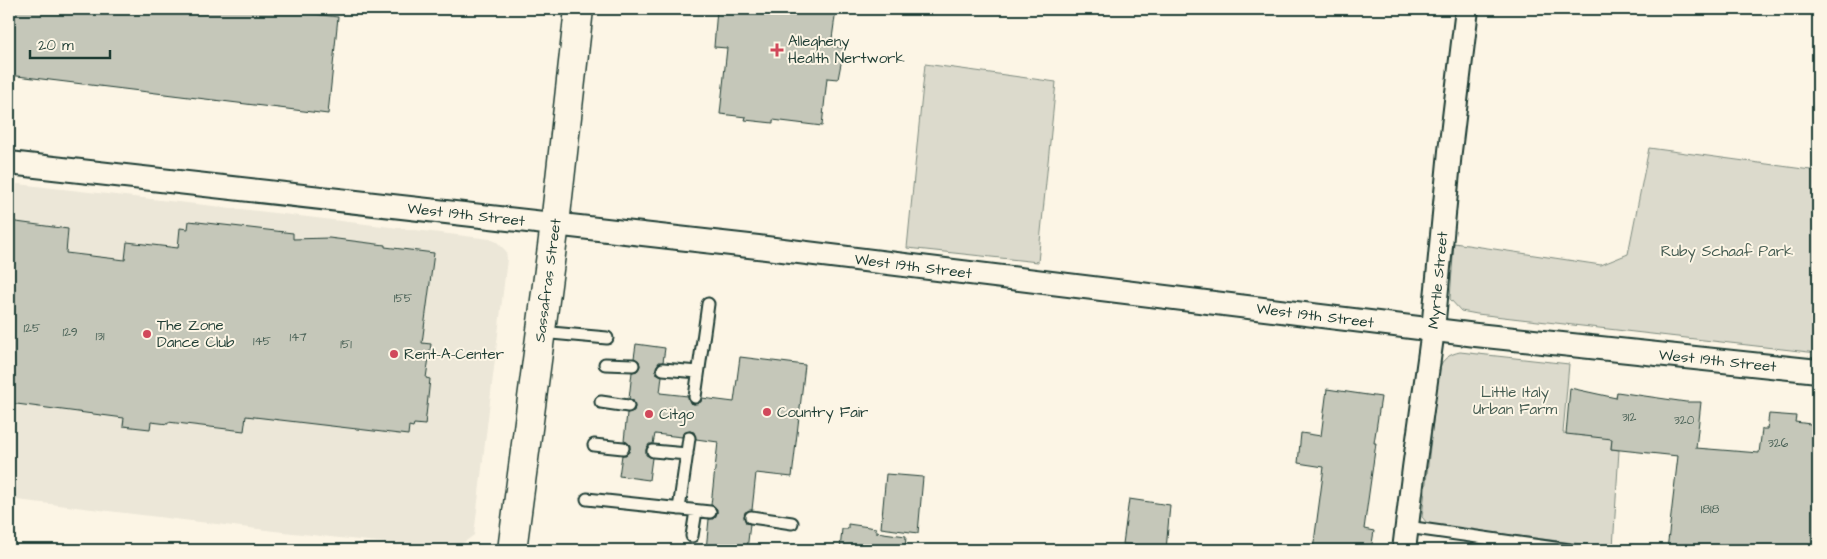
<svg xmlns="http://www.w3.org/2000/svg" width="1827" height="559" font-family="'Architects Daughter',sans-serif">
<rect width="100%" height="100%" fill="#fcf5e5"/>
<filter id="ink" filterUnits="userSpaceOnUse"><feTurbulence type="fractalNoise" baseFrequency=".02" numOctaves="2"/><feDisplacementMap in="SourceGraphic" scale="10" xChannelSelector="R" yChannelSelector="G"/><feConvolveMatrix kernelMatrix="1 2 1 2 8 2 1 2 1" color-interpolation-filters="sRGB"/></filter>
<g filter="url(#ink)">
<path fill="#ece7d8" d="M9,183L258,211L490,239L497,242L506,251L507,259L474,535L462,544L444,549L274,531L9,499Z"/>
<path fill="#dcdacc" stroke="#7e8c80" d="M925,64L1056,82L1038,262L907,248Z
M1649,148L1818,171L1817,353L1477,314L1461,311L1450,299L1454,243L1601,265L1628,254Z
M1460,352L1569,364L1563,433L1612,438L1611,449L1619,450L1613,548L1433,525L1427,523L1422,517L1439,369C1442,359 1450,354 1460,352Z"/>
<path fill="#c5c7b9" stroke="#1f3d34" d="M9,9H273L338,17L328,114L9,75Z
M717,9H836L831,46L844,48L838,79L827,78L822,126L773,120V123L745,120L746,117L720,114L727,48L714,47Z
M9,221L68,229L66,253L125,260L127,242L178,248L180,228L188,229L189,221L293,233V239L329,238L385,245V247L434,253L422,343L431,344L426,378L430,379L425,425L414,424L413,427L409,426L408,435L246,416L244,431L168,422V424L151,422L150,429L123,426L124,418L9,403Z
M636,344L665,348L663,362H659L656,368V373L662,376L660,393L688,396L690,403L694,404L701,402L702,398L734,402L740,357L805,365L792,477L756,473L752,510L745,512L744,516L746,523L750,524L747,550H706L709,519H713L717,513V509L711,505L718,442L696,439L694,432L690,431L683,433L682,437L655,434L653,444H649L646,450V455L652,458L649,480L619,476L622,455H626L630,449V445L624,441L627,413L634,411L635,407L633,400L629,399L632,372L637,371L640,366L639,361L634,358Z
M1570,388L1616,398L1617,392L1686,402H1701L1696,448L1759,453L1762,429H1767L1769,414L1796,416L1795,422L1818,425V550H1667L1678,456L1611,449L1612,439L1566,434Z
M1327,389L1381,397L1374,443H1376L1364,529L1374,531L1371,550H1313L1324,467L1298,463L1301,433L1321,436Z
M886,474L923,477L918,533L881,528Z
M1129,499L1170,505L1166,550H1137V545L1123,544Z
M848,524L876,528V532L906,536L905,550H840L842,529H848Z"/>
<g fill="none" stroke-linecap="round" stroke-linejoin="round">
<g stroke="#1f3d34" stroke-width="15">
<path id="service" d="M540,332L607,338
M605,364L633,365
M663,369L698,372
M695,397L708,304
M601,402L628,406
M594,445L623,448
M653,451L687,454
M587,499L710,512
M679,509L689,438
M751,517L792,523
M1407,527L1569,550
M692,536L696,511"/>
</g>
<g stroke="#1f3d34" stroke-width="26">
<g id="minor">
<path id="s1" d="M9,163L758,247L1476,335L1818,371"/>
<path id="s2" d="M1404,550L1414,468L1433,330L1450,151L1467,9"/>
</g>
</g>
<g stroke="#1f3d34" stroke-width="31">
<g id="tertiary">
<path id="s3" d="M512,550L555,224L579,9"/>
</g>
</g>
<use href="#service" stroke="#fcf5e5" stroke-width="11"/>
<use href="#minor" stroke="#fcf5e5" stroke-width="22"/>
<use href="#tertiary" stroke="#fcf5e5" stroke-width="28"/>
</g>
</g>
<g fill="#d1495b" stroke="#fcf5e5" stroke-width="2">
<path d="M774.5 42.5h5v5h5v5h-5v5h-5v-5h-5v-5h5z"/>
<circle cx="147" cy="334" r="5"/>
<circle cx="394" cy="354" r="5"/>
<circle cx="767" cy="412" r="5"/>
<circle cx="649" cy="414" r="5"/>
</g>
<g text-anchor="middle" stroke-width="4" stroke-linejoin="round" paint-order="stroke">
<g font-size="12" fill="#486055">
<text x="403" y="302">155</text>
<text x="32" y="332">125</text>
<text x="70" y="336">129</text>
<text x="100" y="340">131</text>
<text x="298" y="341">147</text>
<text x="262" y="345">145</text>
<text x="346" y="348">151</text>
<text x="1629" y="421">312</text>
<text x="1684" y="424">320</text>
<text x="1778" y="447">326</text>
<text x="1710" y="513">1818</text>
</g>
<g font-size="15" fill="#1f3d34" stroke="#fcf5e5" text-anchor="start">
<text x="788" y="46">Allegheny<tspan x="788" dy="17">Health Nertwork</tspan></text>
<text x="157" y="330">The Zone<tspan x="157" dy="17">Dance Club</tspan></text>
<text x="404" y="359">Rent-A-Center</text>
<text x="777" y="417">Country Fair</text>
<text x="659" y="419">Citgo</text>
</g>
<g font-size="15" fill="#1f3d34" stroke="#fcf5e5">
<text dy="5" stroke="none"><textPath href="#s1" startOffset="460">West 19th Street</textPath></text>
<text dy="5" stroke="none"><textPath href="#s1" startOffset="910">West 19th Street</textPath></text>
<text dy="5" stroke="none"><textPath href="#s3" startOffset="272">Sassafras Street</textPath></text>
<text dy="5" stroke="none"><textPath href="#s2" startOffset="272">Myrtle Street</textPath></text>
<text dy="5" stroke="none"><textPath href="#s1" startOffset="1315">West 19th Street</textPath></text>
<text dy="5" stroke="none"><textPath href="#s1" startOffset="1720">West 19th Street</textPath></text>
</g>
<g font-size="15" fill="#455c52" stroke="#fcf5e5">
<text x="1727" y="256">Ruby Schaaf Park</text>
<text x="1515" y="397">Little Italy<tspan x="1515" dy="17">Urban Farm</tspan></text>
</g>
</g>
<rect width="1827" height="559" fill="none" stroke="#fcf5e5" stroke-width="30"/>
<rect x="15" y="15" width="1797" height="529" fill="none" stroke="#1f3d34" stroke-width="2" filter="url(#ink)"/>
<path d="M30 50v8h80v-8" fill="none" stroke="#1f3d34" stroke-width="2.5"/>
<text x="38" y="50" font-size="15" fill="#1f3d34" stroke="#fcf5e5" stroke-width="4" paint-order="stroke">20 m</text>
</svg>
